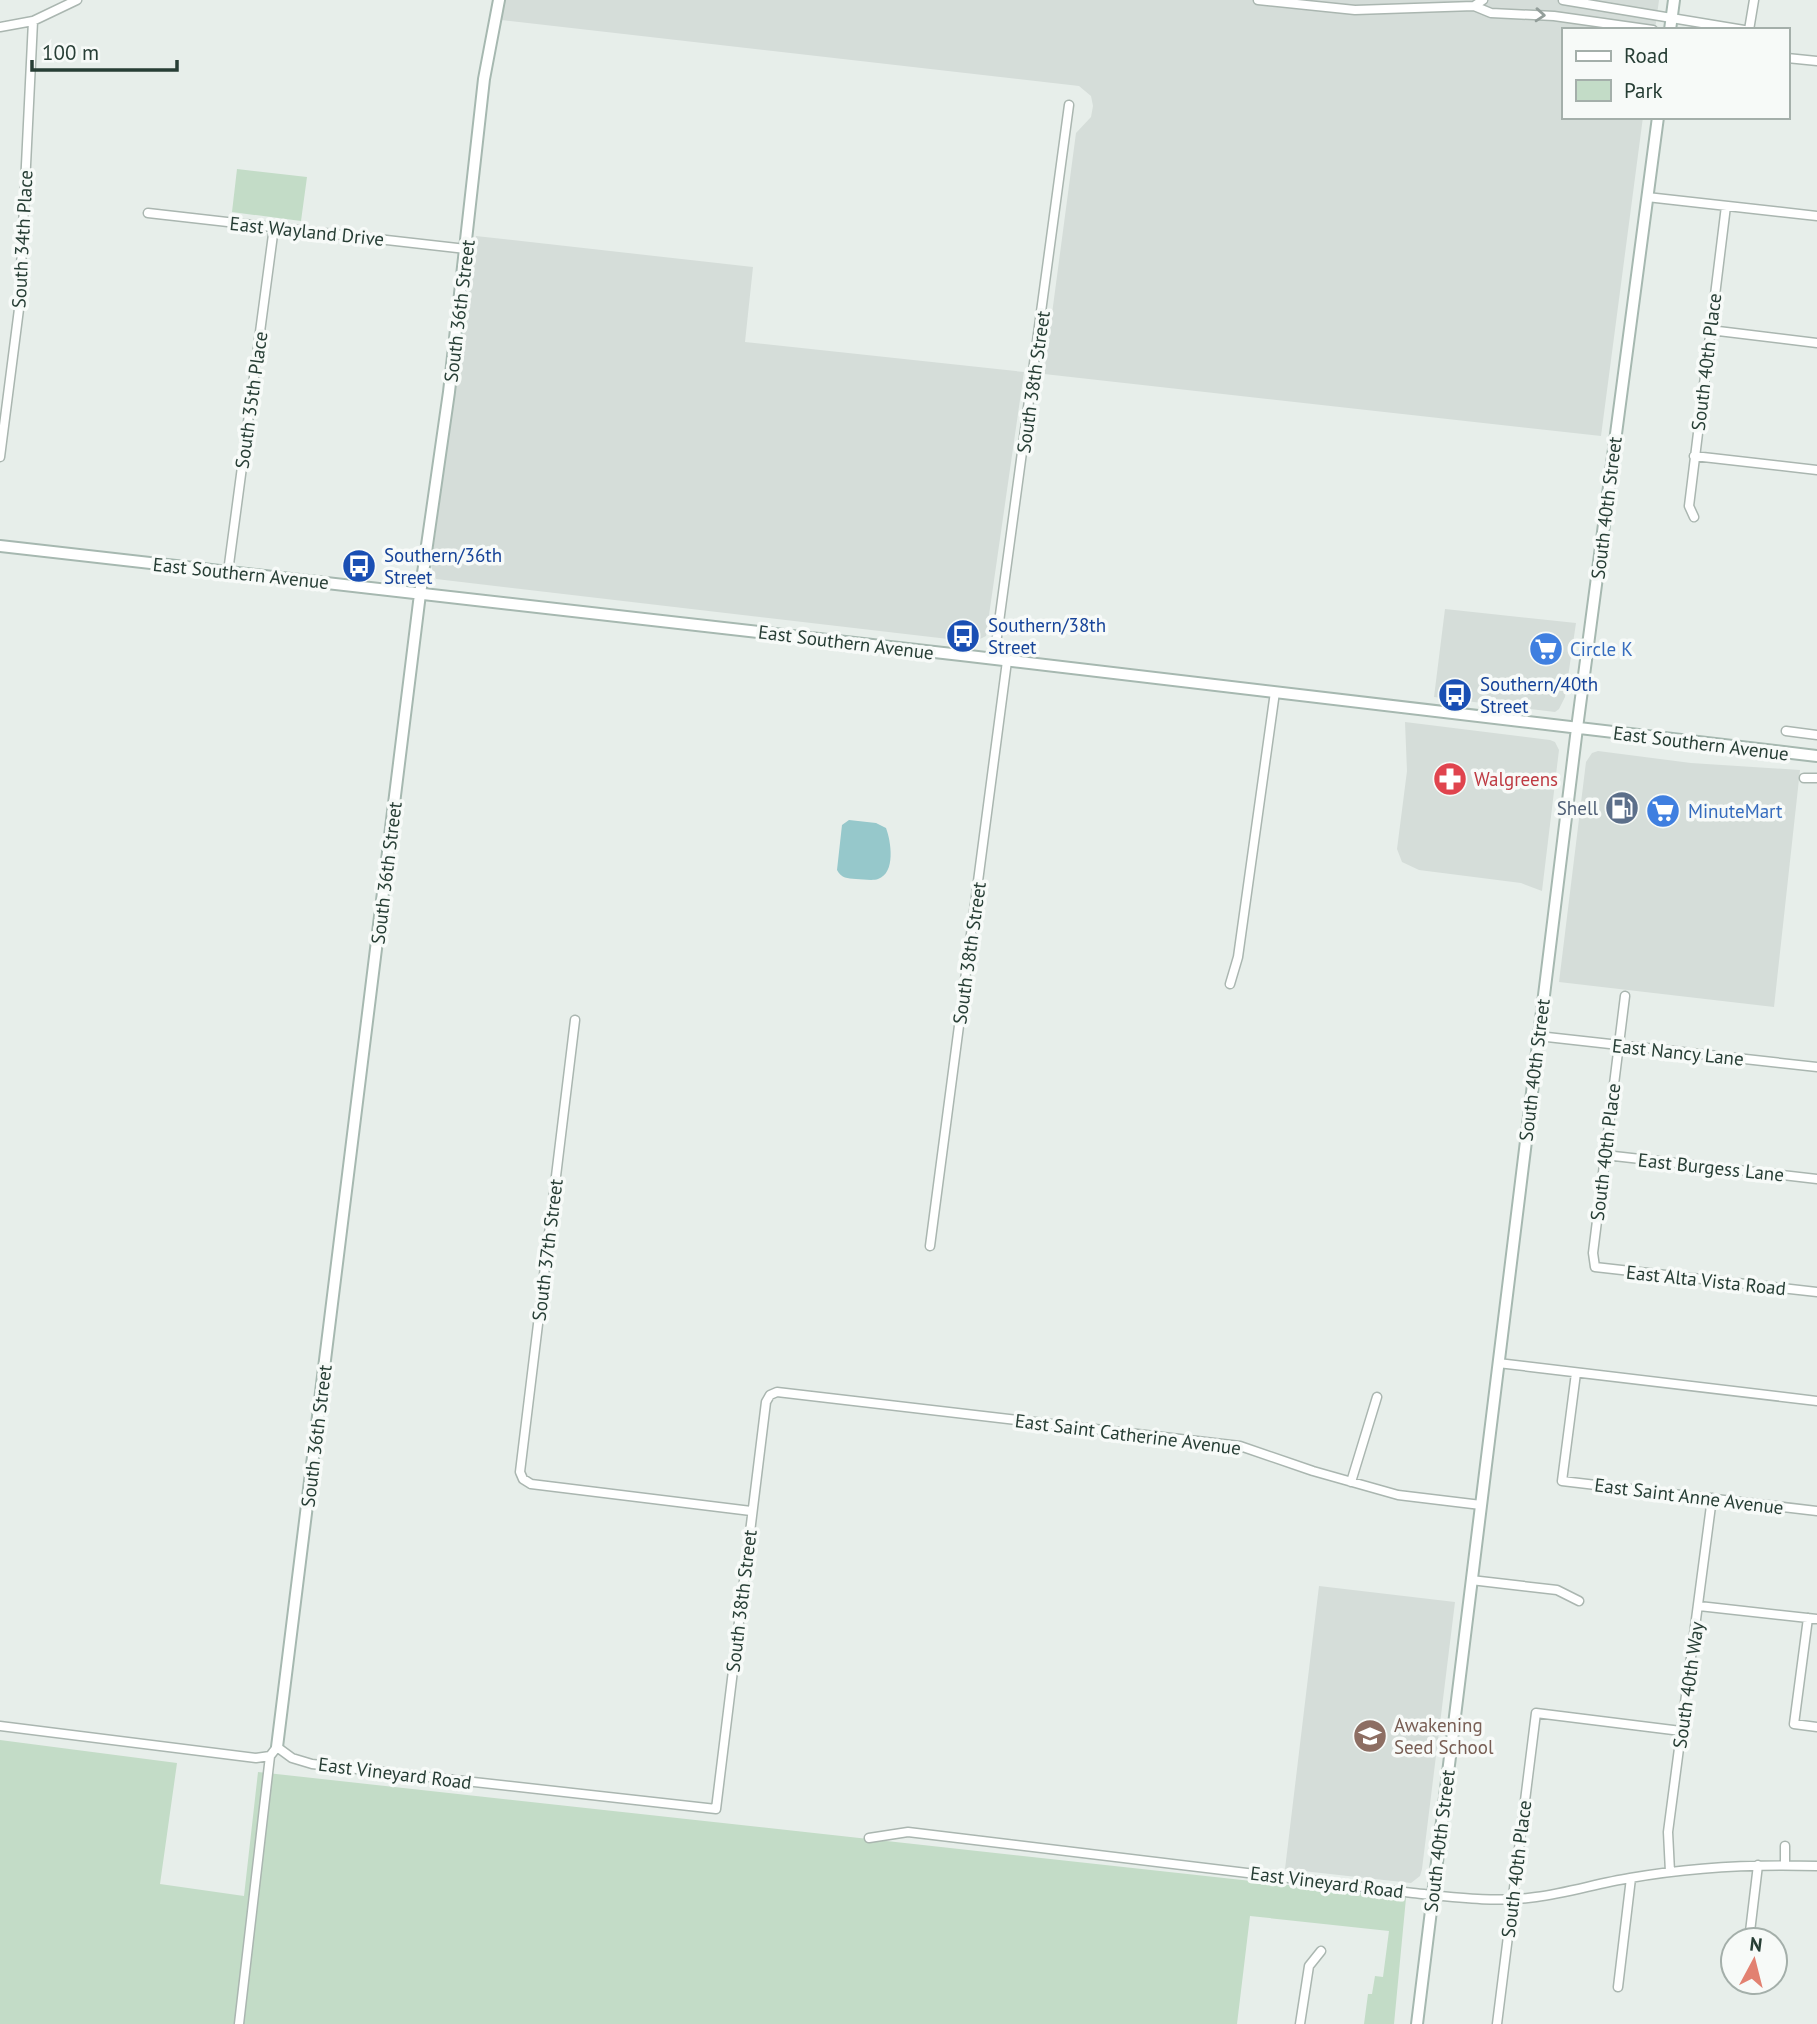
<svg xmlns="http://www.w3.org/2000/svg" width="1817" height="2024" font-family="'PT Sans',sans-serif">
<rect width="100%" height="100%" fill="#e7eeea"/>
<path fill="#d5ddd9" d="M503,0H1659L1655,30H1563V117H1643L1601,436L1044,374L1076,133L1091,117L1093,106L1091,96L1079,86L501,20Z
M476,236L753,267L745,342L1024,372L986,636L974,642L436,579L431,566Z
M1445,609L1576,623L1565,697L1559,709L1555,712L1434,697Z
M1405,722L1550,740L1555,742L1559,750L1542,891L1521,883L1419,870L1402,862L1397,849L1407,771Z
M1598,751L1691,763L1800,770L1774,1007L1559,982L1586,762L1592,753Z
M1319,1586L1455,1602L1422,1869L1420,1876L1411,1883L1285,1869Z"/>
<path fill="#c3dcc7" d="M237,169L307,177L301,221L232,212Z
M0,1740L177,1763L160,1884L244,1896L258,1772L1406,1898L1394,2024H1364L1368,1994H1372L1375,1976L1383,1977L1389,1931L1250,1916L1237,2024H0Z"/>
<path fill="#96c8cb" d="M849,820L876,823L886,828C891,841 896,873 878,879C872,881 863,879 856,879C847,878 842,879 837,870L842,825Z"/>
<g fill="none" stroke-linecap="round" stroke-linejoin="round">
<g stroke="#aab6b0" stroke-width="11">
<path id="street" d="M1258,0L1355,10L1474,6L1491,13L1554,16L1653,30
M1563,0L1744,30
M1474,6L1483,0
M0,27L33,21L77,0
M1749,30L1754,0
M1787,58L1817,61
M1647,197L1817,216
M148,213L466,249
M1710,330L1817,343
M1694,456L1817,470
M0,457L19,309L33,21
M1694,517L1689,506L1726,206
M228,572L274,227
M994,659L1069,105
M1786,731L1817,735
M1804,778H1817
M1230,984L1238,957L1275,692
M1625,996L1593,1253L1595,1267L1817,1292
M575,1020L520,1472L523,1479L531,1484L751,1511
M1538,1036L1817,1067
M1605,1155L1817,1179
M930,1246L1007,661
M1498,1363L1817,1401
M1576,1373L1562,1481L1817,1511
M1351,1482L1377,1397
M1471,1580L1557,1590L1579,1601
M1699,1606L1817,1619
M1808,1618L1794,1724L1817,1727
M0,1726L256,1758L270,1756L277,1747L292,1758L312,1764L716,1809L766,1402L770,1395L777,1392L1240,1446L1313,1471L1398,1495L1481,1505
M869,1838L908,1832L1413,1893C1453,1897 1495,1903 1536,1897C1567,1893 1599,1883 1630,1878C1692,1867 1755,1864 1817,1866
M1785,1865V1846
M1670,1872L1668,1832L1712,1498
M1749,1940L1758,1865
M1618,1987L1631,1878
M239,2024L270,1756
M1300,2024L1309,1966L1321,1951
M1497,2024L1536,1713L1681,1731"/>
</g>
<g stroke="#a6b8b0" stroke-width="14">
<path id="secondary" d="M1670,30L1674,0
M0,546L961,655L1817,756
M277,1747L420,594L449,392L484,79L499,0
M1417,2024L1577,728L1658,117"/>
</g>
<use href="#street" stroke="#fff" stroke-width="8"/>
<use href="#secondary" stroke="#fff" stroke-width="10"/>
</g>
<defs><path id="oneway-chevron" d="M-2-3.5L2.5 0L-2 3.5" fill="none" stroke-width="1.6" stroke-linecap="round" stroke-linejoin="round" transform="scale(1.75)"/></defs>
<use stroke="#939e9a" href="#oneway-chevron" transform="translate(1540 15) rotate(4)"/>
<defs>
<g id="bus-disc" transform="scale(1.75)"><circle r="9.5" fill="#1a4fb4" stroke="#f7faf8"/><path d="M-5-6H5V4H4V6H2V4H-2V6H-4V4H-5ZM-3.5-4V0h7V-4ZM-3.5 1.2v1.5H-2V1.2ZM2 1.2v1.5H3.5V1.2Z" fill="#fff"/></g>
<g id="supermarket-disc" transform="scale(1.75)"><circle r="9.5" fill="#3f7fe0" stroke="#f7faf8"/><path d="M-6-5.5h2.5l.6 2H6L4.5 2H-2.5L-4.4-4H-6ZM-1.5 3.2a1.3 1.3 0 1 0 .1 0ZM3 3.2a1.3 1.3 0 1 0 .1 0Z" fill="#fff"/></g>
<g id="pharmacy-disc" transform="scale(1.75)"><circle r="9.5" fill="#e0444e" stroke="#f7faf8"/><path d="M-2-6h4v4h4v4h-4v4h-4v-4h-4v-4h4Z" fill="#fff"/></g>
<g id="fuel-disc" transform="scale(1.75)"><circle r="9.5" fill="#5c6f8a" stroke="#f7faf8"/><path d="M-5.5-6h7V0h2V4h1.3V-2.5L3-4.5l.8-.8L6-3V5H2.5V1h-1V6h-7ZM-4.2-4.7v3.2H.2V-4.7Z" fill="#fff"/></g>
<g id="school-disc" transform="scale(1.75)"><circle r="9.5" fill="#8d6e63" stroke="#f7faf8"/><path d="M0-5L7-2L0 1L-7-2ZM-4 1L0 2.5L4 1V4Q0 6-4 4Z" fill="#fff"/></g>
</defs>
<g fill-rule="evenodd">
<use href="#bus-disc" x="359" y="566"/>
<use href="#bus-disc" x="963" y="636"/>
<use href="#supermarket-disc" x="1546" y="649"/>
<use href="#bus-disc" x="1455" y="695"/>
<use href="#pharmacy-disc" x="1450" y="779"/>
<use href="#fuel-disc" x="1622" y="808"/>
<use href="#supermarket-disc" x="1663" y="811"/>
<use href="#school-disc" x="1370" y="1736"/>
</g>
<g text-anchor="middle" stroke-width="7" stroke-linejoin="round" paint-order="stroke">
<g font-size="19" fill="#273e35" stroke="#f7faf8">
<text transform="translate(307 231) rotate(6)" y="7">East Wayland Drive</text>
<text transform="translate(22 239) rotate(-87)" y="7">South 34th Place</text>
<text transform="translate(459 311) rotate(-83)" y="7">South 36th Street</text>
<text transform="translate(1706 362) rotate(-83)" y="7">South 40th Place</text>
<text transform="translate(1033 382) rotate(-82)" y="7">South 38th Street</text>
<text transform="translate(251 400) rotate(-82)" y="7">South 35th Place</text>
<text transform="translate(1606 508) rotate(-83)" y="7">South 40th Street</text>
<text transform="translate(241 573) rotate(6)" y="7">East Southern Avenue</text>
<text transform="translate(846 642) rotate(7)" y="7">East Southern Avenue</text>
<text transform="translate(1701 743) rotate(7)" y="7">East Southern Avenue</text>
<text transform="translate(386 873) rotate(-83)" y="7">South 36th Street</text>
<text transform="translate(969 953) rotate(-82)" y="7">South 38th Street</text>
<text transform="translate(1678 1052) rotate(6)" y="7">East Nancy Lane</text>
<text transform="translate(1534 1070) rotate(-83)" y="7">South 40th Street</text>
<text transform="translate(1605 1152) rotate(-83)" y="7">South 40th Place</text>
<text transform="translate(1711 1167) rotate(6)" y="7">East Burgess Lane</text>
<text transform="translate(547 1250) rotate(-83)" y="7">South 37th Street</text>
<text transform="translate(1706 1280) rotate(6)" y="7">East Alta Vista Road</text>
<text transform="translate(1128 1434) rotate(7)" y="7">East Saint Catherine Avenue</text>
<text transform="translate(316 1436) rotate(-83)" y="7">South 36th Street</text>
<text transform="translate(1689 1496) rotate(7)" y="7">East Saint Anne Avenue</text>
<text transform="translate(741 1601) rotate(-83)" y="7">South 38th Street</text>
<text transform="translate(1688 1685) rotate(-82)" y="7">South 40th Way</text>
<text transform="translate(395 1773) rotate(7)" y="7">East Vineyard Road</text>
<text transform="translate(1439 1841) rotate(-83)" y="7">South 40th Street</text>
<text transform="translate(1516 1869) rotate(-83)" y="7">South 40th Place</text>
<text transform="translate(1327 1882) rotate(7)" y="7">East Vineyard Road</text>
</g>
<g font-size="19" fill="#164399" stroke="#f7faf8" text-anchor="start">
<text x="384" y="562">Southern/36th<tspan x="384" dy="22">Street</tspan></text>
<text x="988" y="632">Southern/38th<tspan x="988" dy="22">Street</tspan></text>
<text x="1480" y="691">Southern/40th<tspan x="1480" dy="22">Street</tspan></text>
</g>
<g font-size="19" fill="#366cbe" stroke="#f7faf8" text-anchor="start">
<text x="1570" y="656">Circle K</text>
<text x="1688" y="818">MinuteMart</text>
</g>
<g font-size="19" fill="#be3a42" stroke="#f7faf8" text-anchor="start">
<text x="1474" y="786">Walgreens</text>
</g>
<g font-size="19" fill="#4e5e75" stroke="#f7faf8" text-anchor="end">
<text x="1598" y="815">Shell</text>
</g>
<g font-size="19" fill="#785e54" stroke="#f7faf8" text-anchor="start">
<text x="1394" y="1732">Awakening<tspan x="1394" dy="22">Seed School</tspan></text>
</g>
</g>
<rect x="1562" y="28" width="228" height="91" fill="#f7faf8" stroke="#a4afaa" stroke-width="2"/>
<rect x="1576" y="51" width="35" height="10" fill="#ffffff" stroke="#a4afaa" stroke-width="2"/>
<text x="1624" y="63" font-size="21" fill="#273e35">Road</text>
<rect x="1576" y="80" width="35" height="21" fill="#c3dcc7" stroke="#a4afaa" stroke-width="2"/>
<text x="1624" y="98" font-size="21" fill="#273e35">Park</text>
<g transform="translate(1754 1961) rotate(7)"><circle r="33" fill="#f7faf8" stroke="#a4afaa" stroke-width="2"/>
<path d="M0-5L12 26L0 18L-12 26Z" fill="#e28171"/>
<text y="-10" font-size="19" font-weight="bold" text-anchor="middle" fill="#273e35">N</text>
</g>
<path d="M32 60v10h145v-10" fill="none" stroke="#273e35" stroke-width="3.5"/>
<text x="42" y="60" font-size="21" fill="#273e35" stroke="#f7faf8" stroke-width="5" paint-order="stroke">100 m</text>
</svg>
